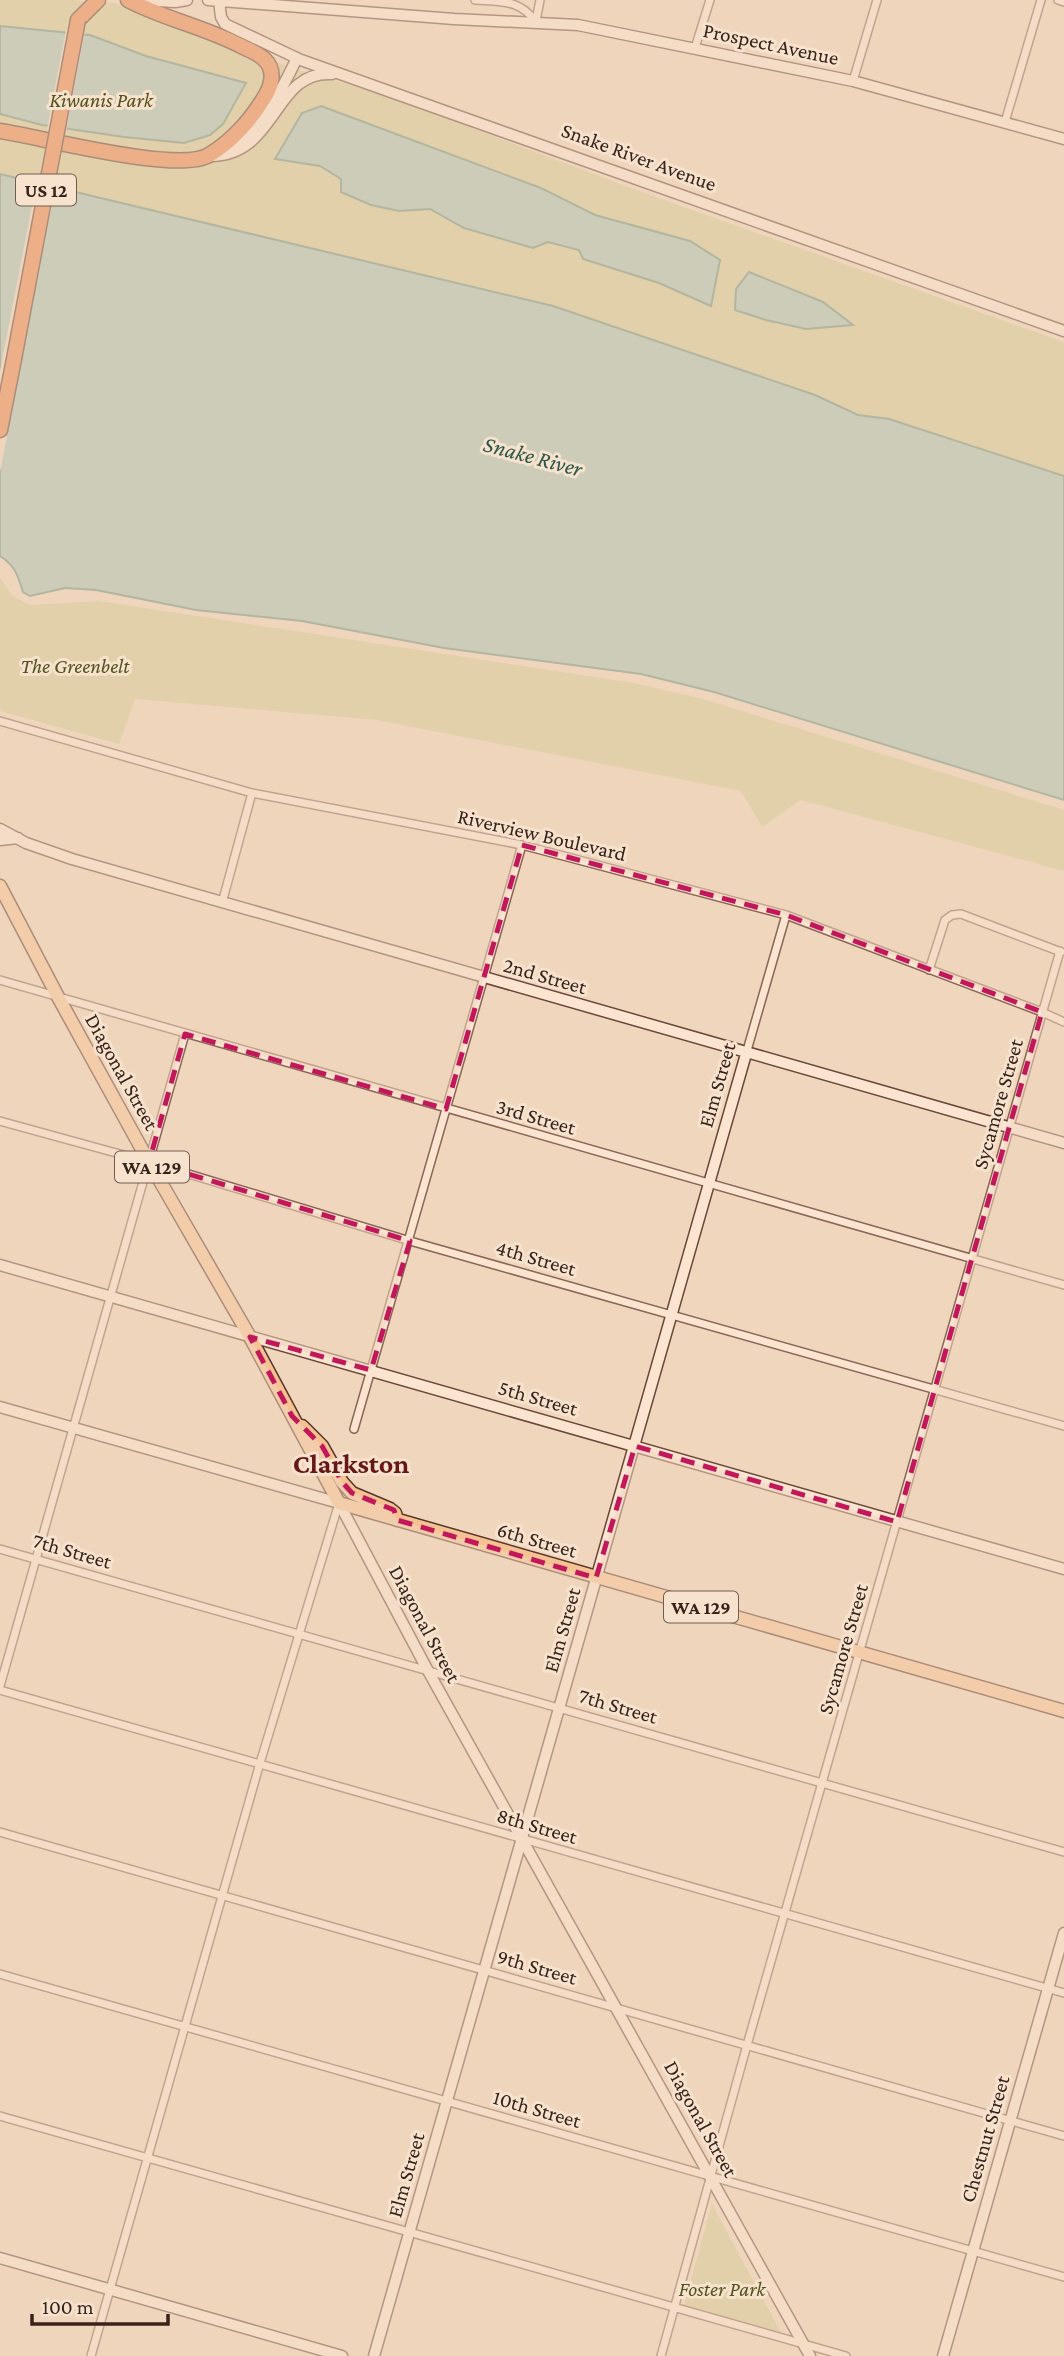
<svg xmlns="http://www.w3.org/2000/svg" width="1064" height="2356" font-family="'Crimson Pro',serif">
<rect width="100%" height="100%" fill="#f0d6bd"/>
<path fill="#cec990" d="M0,0H69L115,3L293,68L386,96L650,195L1064,342V476L889,419L858,415L815,395L553,306L0,174Z
M0,578L13,596L30,605L99,601L634,683L703,699L1064,810V871L801,800L762,827L741,791L377,720L135,699L119,744L0,711Z
M712,2204L784,2338L683,2308Z"/>
<path fill="#a1c1b1" stroke="#688f7d" stroke-width="2" d="M0,26L90,35L146,56L246,83L223,124L210,135L184,143L124,137L42,125L0,114Z
M321,106L541,188L595,215L690,241L720,260L711,306L659,283L583,259L579,250L548,242L533,248L464,228L430,209L399,211L371,205L341,192V179L320,166L275,159L302,113Z
M0,174L553,306L815,395L858,415L889,419L1064,476V800L714,692L641,674L444,648L302,621L196,610L96,590L65,588L30,596L23,592C18,576 15,565 0,556Z
M749,272L823,302L853,325L806,329L766,320L735,310L736,289Z"/>
<path fill="#f0d6bd" d="M66,30L85,31L66,132L47,129Z
M37,180L56,184L0,472V371Z"/>
<g fill="none" stroke-linecap="round" stroke-linejoin="round">
<g stroke="#896655" stroke-width="10">
<path id="street" d="M475,0C504,2 520,0 536,22
M1058,0L1064,2
M536,21L540,0
M695,48L710,0
M853,81L877,0
M1005,122L1041,0
M0,721L252,793L522,845L786,915L1042,1012L1064,1022
M222,903L252,793
M929,970L945,920L952,915L961,914L1061,952
M0,980L1064,1285
M746,1054L786,915
M0,1121L149,1162L410,1241L1064,1426
M354,1429L522,845
M0,1549L1064,1852
M0,1686L185,1034
M0,1690L1064,1993
M0,1832L1064,2136
M0,1974L1064,2277
M0,2116L846,2356
M91,2356L260,1763L339,1503
M661,2356L747,2045L1060,951"/>
</g>
<g stroke="#6a4739" stroke-width="13">
<path id="secondary" d="M140,0L175,2L187,0
M208,0L454,19L578,25L853,81L1064,139
M219,1L221,17L225,24L301,60L1064,331
M227,148C261,129 281,92 297,58
M208,156C278,158 272,70 332,74
M0,829L26,843L72,859L1064,1143
M0,840L18,838
M0,1265L1064,1569
M0,1407L339,1503L427,1669L810,2356
M0,2258L342,2356
M374,2356L746,1054
M943,2356L1064,1933"/>
</g>
<g stroke="#56352a" stroke-width="15">
<path id="primary" d="M0,886L57,995L149,1162L250,1337L339,1503L1064,1711
M302,1426L322,1446L342,1482L352,1493L390,1509L395,1513L397,1520"/>
</g>
<g stroke="#56352a" stroke-width="17">
<path id="highway" d="M78,20L98,0
M0,131C41,137 178,174 209,155C231,142 251,120 264,98C272,86 276,70 264,59C258,53 249,50 241,46C205,27 164,19 128,0
M0,430L14,359"/>
</g>
<use href="#street" stroke="#fbe5d0" stroke-width="7"/>
<use href="#secondary" stroke="#fbe5d0" stroke-width="10"/>
<use href="#primary" stroke="#f7c291" stroke-width="12"/>
<use href="#highway" stroke="#e68047" stroke-width="14"/>
<g stroke="#56352a" stroke-width="17" stroke-linecap="butt">
<path id="highway-bridge" d="M14,359L78,20"/>
</g>
<use href="#highway-bridge" stroke="#e68047" stroke-width="14"/>
</g>
<path d="M0 0H1064V2356H0ZM522,845L786,915L1042,1012L897,1522L635,1446L596,1578L397,1520L394,1510L352,1493L342,1482L322,1446L292,1416L250,1337L371,1370L410,1241L149,1162L185,1034L446,1109Z" fill="#f0d6bd" fill-opacity=".55" fill-rule="evenodd"/>
<path fill="none" stroke="#c2185b" stroke-width="5" stroke-dasharray="14 9" stroke-linejoin="round" d="M522,845L786,915L1042,1012L897,1522L635,1446L596,1578L397,1520L394,1510L352,1493L342,1482L322,1446L292,1416L250,1337L371,1370L410,1241L149,1162L185,1034L446,1109Z"/>
<g text-anchor="middle" stroke-width="6" stroke-linejoin="round" paint-order="stroke">
<g fill="#f7e2cd" stroke="#715c50" stroke-width="2">
<rect x="16" y="174.5" width="60" height="31" rx="5"/>
<rect x="115" y="1151.5" width="74" height="31" rx="5"/>
<rect x="664" y="1591.5" width="74" height="31" rx="5"/>
</g>
<g font-size="19" font-weight="bold" fill="#37231b">
<text x="46" y="197">US 12</text>
<text x="152" y="1174">WA 129</text>
<text x="701" y="1614">WA 129</text>
</g>
<g font-size="21" fill="#37231b" stroke="#f7e2cd">
<text transform="translate(771 44) rotate(12)" y="7">Prospect Avenue</text>
<text transform="translate(639 157) rotate(20)" y="7">Snake River Avenue</text>
<text transform="translate(542 835) rotate(13)" y="7">Riverview Boulevard</text>
<text transform="translate(545 976) rotate(16)" y="7">2nd Street</text>
<text transform="translate(122 1072) rotate(61)" y="7">Diagonal Street</text>
<text transform="translate(717 1085) rotate(-74)" y="7">Elm Street</text>
<text transform="translate(998 1104) rotate(-74)" y="7">Sycamore Street</text>
<text transform="translate(536 1117) rotate(16)" y="7">3rd Street</text>
<text transform="translate(536 1258) rotate(16)" y="7">4th Street</text>
<text transform="translate(538 1398) rotate(16)" y="7">5th Street</text>
<text transform="translate(537 1540) rotate(16)" y="7">6th Street</text>
<text transform="translate(72 1551) rotate(16)" y="7">7th Street</text>
<text transform="translate(425 1624) rotate(62)" y="7">Diagonal Street</text>
<text transform="translate(562 1630) rotate(-74)" y="7">Elm Street</text>
<text transform="translate(843 1649) rotate(-74)" y="7">Sycamore Street</text>
<text transform="translate(618 1706) rotate(16)" y="7">7th Street</text>
<text transform="translate(537 1826) rotate(16)" y="7">8th Street</text>
<text transform="translate(537 1967) rotate(16)" y="7">9th Street</text>
<text transform="translate(537 2109) rotate(16)" y="7">10th Street</text>
<text transform="translate(701 2119) rotate(61)" y="7">Diagonal Street</text>
<text transform="translate(985 2139) rotate(-74)" y="7">Chestnut Street</text>
<text transform="translate(406 2175) rotate(-74)" y="7">Elm Street</text>
</g>
<g font-size="21" font-style="italic" fill="#525420" stroke="#f7e2cd">
<text x="101" y="107">Kiwanis Park</text>
<text x="75" y="673">The Greenbelt</text>
<text x="722" y="2296">Foster Park</text>
</g>
<g font-size="23" font-style="italic" fill="#29584b" stroke="#f7e2cd">
<text transform="translate(533 456) rotate(15)" y="8">Snake River</text>
</g>
<g font-size="28" font-weight="bold" fill="#661818" stroke="#f7e2cd">
<text x="351" y="1473">Clarkston</text>
</g>
</g>
<path d="M32 2314v10h136v-10" fill="none" stroke="#37231b" stroke-width="3.5"/>
<text x="42" y="2314" font-size="21" fill="#37231b" stroke="#f7e2cd" stroke-width="5" paint-order="stroke">100 m</text>
</svg>
